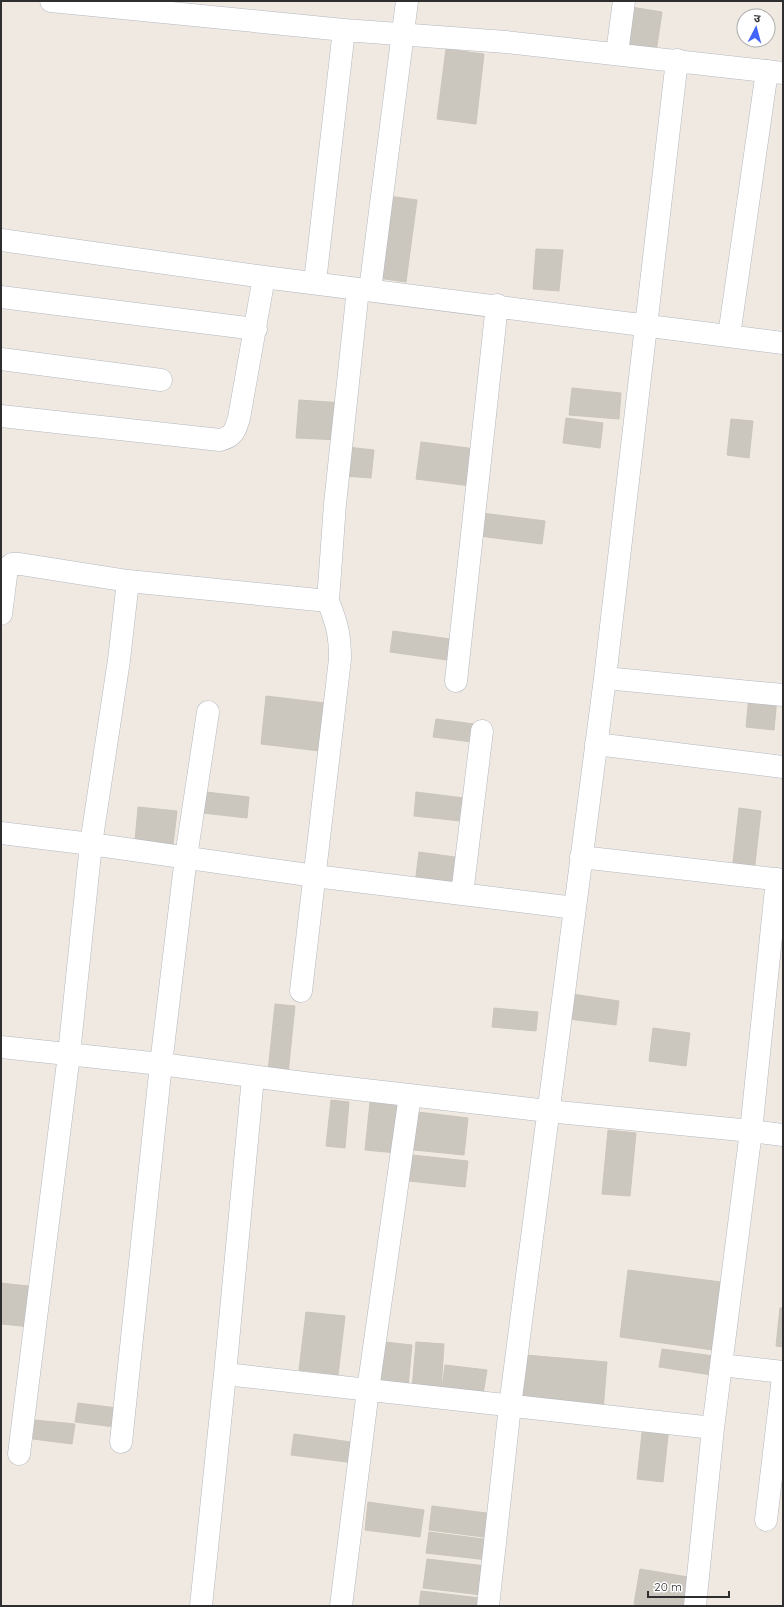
<svg xmlns="http://www.w3.org/2000/svg" width="784" height="1607" font-family="Quicksand,'Noto Sans Devanagari',sans-serif">
<rect width="100%" height="100%" fill="#efe9e1"/>
<path fill="#cbc7bf" stroke="#cbc5ba" d="M631,7L662,12L656,52L626,48Z
M446,49L484,54L476,124L437,119Z
M388,196L417,200L406,282L378,278Z
M536,249L563,250L559,291L533,289Z
M572,388L621,393L619,419L569,415Z
M299,400L344,403L341,440L296,438Z
M566,418L603,423L600,448L563,443Z
M731,419L753,421L749,458L727,455Z
M421,442L476,449L471,486L416,479Z
M347,447L374,450L371,478L344,476Z
M482,513L545,521L542,544L479,536Z
M393,631L450,639L447,660L390,652Z
M749,695L777,698L774,730L746,727Z
M266,696L325,703L320,751L261,744Z
M436,719L474,724L472,742L433,737Z
M206,792L249,797L247,818L203,813Z
M416,792L464,798L461,821L414,816Z
M138,807L177,811L173,845L135,841Z
M739,808L761,811L754,873L732,871Z
M419,852L462,858L458,889L415,884Z
M572,994L619,1001L616,1025L569,1019Z
M275,1004L295,1006L288,1074L268,1072Z
M494,1008L538,1012L536,1031L492,1027Z
M653,1028L690,1033L686,1066L649,1061Z
M331,1100L349,1102L345,1148L326,1146Z
M370,1102L400,1104L396,1153L365,1150Z
M418,1112L468,1118L464,1155L414,1150Z
M608,1130L636,1133L630,1196L602,1194Z
M412,1155L468,1161L465,1187L409,1181Z
M628,1270L721,1282L713,1350L620,1337Z
M1,1283L37,1287L32,1327L1,1324Z
M780,1308H783V1347L776,1346Z
M306,1312L345,1316L338,1375L299,1370Z
M385,1342L412,1345L408,1387L380,1384Z
M416,1342L444,1344L441,1391L412,1389Z
M662,1349L714,1356L712,1375L659,1367Z
M526,1355L607,1362L603,1411L522,1403Z
M445,1365L487,1370L483,1394L442,1388Z
M78,1403L117,1408L115,1427L75,1422Z
M35,1420L75,1424L72,1444L33,1439Z
M643,1424L669,1427L663,1482L637,1479Z
M294,1434L358,1443L355,1463L291,1455Z
M368,1502L424,1510L420,1537L365,1530Z
M432,1506L494,1514L491,1538L429,1530Z
M429,1532L491,1540L488,1560L426,1553Z
M427,1559L486,1566L482,1595L423,1588Z
M640,1569L688,1577L683,1606H644L634,1604Z
M421,1591L480,1598L479,1606H419Z"/>
<g fill="none" stroke-linecap="round" stroke-linejoin="round">
<g stroke="#b4b7c1" stroke-width="23">
<path id="street" d="M51,1L344,30L506,42L783,73
M617,53L624,1
M677,60L605,678L783,695
M1,240L264,277L783,343
M315,282L344,30
M370,290L407,1
M1,297L256,329
M729,336L767,71
M1,359L161,380
M1,416L220,440C234,436 235,431 239,418L264,277
M1,614L7,568L12,564H20L128,581
M456,681L497,305
M596,744L783,767
M1,833L91,844L119,660L128,581L328,601L335,504L358,289
M581,857L783,880
M462,894L482,731
M301,991L340,659C340,634 337,624 328,601
M1,1047L161,1064L304,1083L548,1111L751,1131L783,1135
M253,1077L225,1374L713,1428L751,1131L777,879
M721,1365L783,1372
M121,1442L161,1064L186,857L208,712
M19,1454L69,1054L91,844L315,876L575,908
M766,1520L783,1377
M201,1606L225,1374
M341,1606L368,1390L410,1095
M488,1606L510,1406L605,678
M695,1606L713,1428"/>
</g>
<use href="#street" stroke="#fff" stroke-width="22"/>
</g>
<rect width="784" height="1607" fill="none" stroke="#2e2e2e" stroke-width="4"/>
<g transform="translate(756 28) rotate(6)"><circle r="19" fill="#ffffff" stroke="#ababab"/>
<path d="M0-3L7 15L0 10L-7 15Z" fill="#4264fb"/>
<text y="-6" font-size="11" font-weight="bold" text-anchor="middle" fill="#2e2e2e">उ</text>
</g>
<path d="M648 1591v6h81v-6" fill="none" stroke="#2e2e2e" stroke-width="2"/>
<text x="654" y="1591" font-size="12" fill="#2e2e2e" stroke="#ffffff" stroke-width="3" paint-order="stroke">20 m</text>
</svg>
